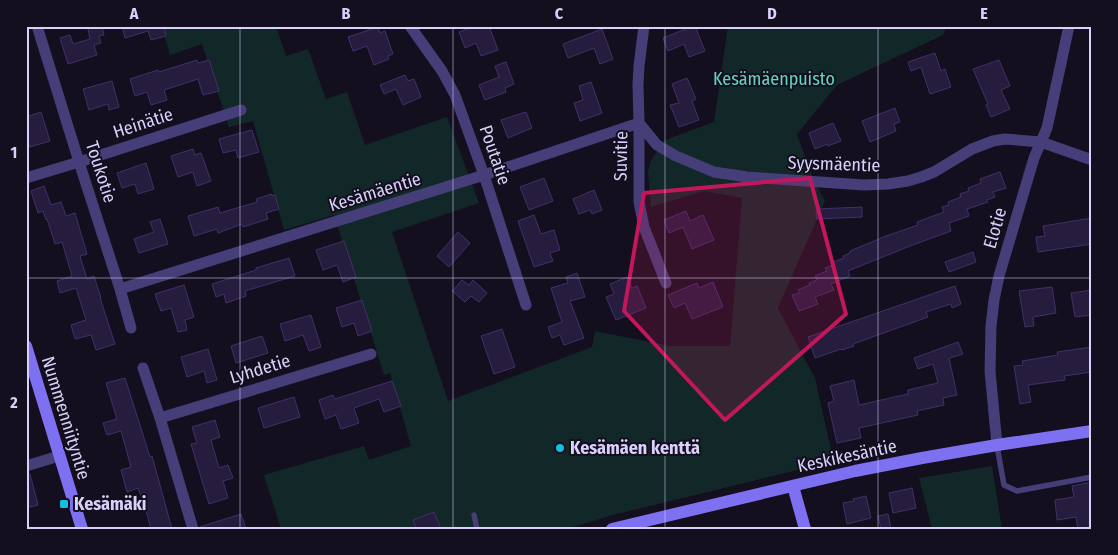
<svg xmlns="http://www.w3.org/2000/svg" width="1118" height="555" font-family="'Fira Sans Condensed',sans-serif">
<rect width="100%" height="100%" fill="#130f1f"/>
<path fill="#122728" d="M162,26H276L286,56L308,49L326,99L347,92L365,145L447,117L479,203L392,232L448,401L592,347L595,331L670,346H730L742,198L704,191L651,207L648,172L651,160L665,140L714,122L728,26H947L943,35L837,85L797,134L812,176L825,201L778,308L815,378L833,459L802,469L613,515L566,529H281L264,475L364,446L369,460L411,446L390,373L384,375L334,215L284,230L253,121L229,127L202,44L170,55Z
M992,466L1002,529H932L919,478Z"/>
<path fill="#261c3e" stroke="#403167" d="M97,26H102L104,35L99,36L101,43L94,45L97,55L68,64L60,38L70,35L73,44L90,39L88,29Z
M122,26H164L166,36L151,40L148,31L125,38Z
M476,26H489L498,50L481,56L476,43L465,48L459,32Z
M693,26H695L705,51L689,57L684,44L668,51L663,38Z
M378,27L380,33L385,31L393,54L388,56L389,59L374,65L367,46L353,51L348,37Z
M602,29L613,59L600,64L594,48L568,58L563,44Z
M935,53L941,71L945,69L951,87L930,94L921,67L911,71L908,62Z
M197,60L198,63L209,60L219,91L203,95L198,79L164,90L167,100L151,105L147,92L135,96L130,79L158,70L159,72Z
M999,60L1010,86L1001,90L1010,109L991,117L986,105L988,104L973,69Z
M506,62L514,84L505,88L506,92L485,100L479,85L499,77L495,66Z
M405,75L408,81L414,79L421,97L403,105L396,89L384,94L380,85Z
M687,78L696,99L692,101L699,120L679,127L670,105L679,103L672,84Z
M112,81L119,107L109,110L108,104L89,110L83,89Z
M591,82L602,113L580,121L574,103L583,100L579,86Z
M895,108L900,122L894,124L896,131L870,142L862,121Z
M41,112L50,141L30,147L26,137V117Z
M526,112L532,128L508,138L501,120Z
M833,123L841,141L828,146L827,144L815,149L809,133Z
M252,130L259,152L238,158L236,150L223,153L219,139Z
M193,149L195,155L201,153L211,181L197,186L193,172L178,177L171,156Z
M146,163L154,189L138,194L135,184L122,188L117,173Z
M1000,172L1006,188L993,192L995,197L987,200L988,202L967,209L969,216L949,223L951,231L910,246L848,271L850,276L831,284L834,290L815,297L818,304L799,311L792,295L800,293L798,290L810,285L809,283L817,280L815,276L827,271L825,268L834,265L833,262L844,258L843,256L850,253V251L886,236L918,225L917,222L944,212L942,207L949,205L948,202L961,197L960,194L969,191L968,188L981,183L980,179Z
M544,178L553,201L529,210L520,187Z
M44,186L51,205L61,202L66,216L75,213L87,254L80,256L87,279L94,276L101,298H100L115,344L96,350L91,335L75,339L71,325L86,320L76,288L60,293L57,281L72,276L62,242L55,244L47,219L46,220L43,211L38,213L31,191Z
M594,190L602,210L592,214L590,210L579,214L573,199Z
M272,194V196L275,195L279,209L266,213L268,219L243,227L242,224L218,233L217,229L194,236L188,216L218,207L220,213L257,202L256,199Z
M862,207V217L817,219L816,209Z
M686,211L690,221L703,215L714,240L692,249L683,227L669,233L664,220Z
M534,215L541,234L554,230L560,250L550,253L553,261L534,267L518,221Z
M1092,218V244L1038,252L1036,237L1045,236L1043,226Z
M160,219L168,244L139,253L134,239L154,232L150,222Z
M458,232L470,243L449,267L437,256Z
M344,241L356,277L343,282L337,265L323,270L316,250Z
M973,252L976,262L949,272L945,262Z
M289,258L295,276L245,291L246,296L226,303L224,294L216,297L212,284L256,270V268Z
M577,273L585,297L570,301L584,338L564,345L560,335L552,338L548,327L562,322L551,288L568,283L566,277Z
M627,277L632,288L637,286L646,308L616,320L606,297L614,294L610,284Z
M462,280L469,285L473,280L487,293L479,302L471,296L465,302L452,291Z
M713,282L723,307L692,319L685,303L674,308L668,295L697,283L699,288Z
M184,285L194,317L185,320L187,330L178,332L171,308L161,311L155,294Z
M955,286L961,304L952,308L951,304L926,312L928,317L853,344L854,346L842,350L841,349L815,358L808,337Z
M1052,287L1056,313L1033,317L1034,326L1025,327L1019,291Z
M1092,290V315L1075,317L1071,293Z
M362,300L372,331L358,336L354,323L342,327L336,308Z
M311,315L321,347L309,351L303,335L285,341L280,324Z
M502,329L515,367L494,374L481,336Z
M262,336L268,353L236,363L231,346Z
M958,342L963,354L949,358L957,395L943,398L944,405L917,411L918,415L859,428L861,438L837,443L828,403L834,401L830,386L854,380L859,405L908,394V390L938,383L933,364L918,369L914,358Z
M1092,347V372L1064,376L1065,380L1028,385L1031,402L1020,404L1014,366L1023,365L1022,361L1058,355L1057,352Z
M208,349L217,380L207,383L204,371L187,377L181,357Z
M125,378L150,457L152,456L172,529H151L142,496H141L138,488L127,492L121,470L131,467L121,431L107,435L103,423L117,419L106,383Z
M392,381L401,406L384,412L379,399L354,408L359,423L341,429L336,415L325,419L319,400L333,395L335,399Z
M294,397L300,417L264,428L258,408Z
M215,420L220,437L211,440L219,468L228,465L233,478L223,481L228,498L209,504L191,444L197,443L192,427Z
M26,474H30L38,505L26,508Z
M1092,482V529H1078L1076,517L1057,520L1055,500L1074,497L1072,486Z
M912,488L916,508L893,513L889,493Z
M866,496L871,518L847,524L843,503L854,501L853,499Z
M434,512L441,529H416L413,520Z
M241,514L246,529H200V527Z
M888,514L891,529H881L878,516Z"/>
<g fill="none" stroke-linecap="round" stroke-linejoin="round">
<path stroke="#453e79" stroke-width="5.5" d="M997,446L1004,485L1017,491L1092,477
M474,515L477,529"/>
<path stroke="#453e79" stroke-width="11" d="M37,26L79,162L120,289L131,328
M410,26L442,71L455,95L484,175L526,305
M644,26L639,66L638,85L639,123V202L644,227L666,283
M639,123L657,145L676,156L714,172L747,177L864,185L888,184L908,181L921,177L934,172L972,149L993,141L1005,139L1041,142L1092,160
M26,178L79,162L241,110
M120,289L484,175L639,123
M143,368L160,418L193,529
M160,418L371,354
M997,445L990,371L991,326L994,300L999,276L1034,158L1047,128L1069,26
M26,466L59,456"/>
<path stroke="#7e71f1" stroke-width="12" d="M26,346L82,529
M793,486L805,529
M612,529L855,471L922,458L997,445L1092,431"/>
</g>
<path fill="#c2185b" fill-opacity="0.2" stroke="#c2185b" stroke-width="4" stroke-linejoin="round" d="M810,178L846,314L725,420L624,311L644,193Z"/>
<path fill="none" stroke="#d9d1fa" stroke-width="1" stroke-opacity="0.55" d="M240,26V529M453,26V529M665,26V529M878,26V529M26,278H1092"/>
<g fill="#16bee1" stroke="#130f1f" stroke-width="2">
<circle cx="560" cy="448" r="5"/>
<rect x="59" y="499" width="10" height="10" rx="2.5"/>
</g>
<g text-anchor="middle" stroke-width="4" stroke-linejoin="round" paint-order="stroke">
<g font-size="18" fill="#65d3bf" stroke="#130f1f">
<text x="774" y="85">Kesämäenpuisto</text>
</g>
<g font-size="18" fill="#d9d1fa" stroke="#130f1f">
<text transform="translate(143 123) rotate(-18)" y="6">Heinätie</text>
<text transform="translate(495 155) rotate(71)" y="6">Poutatie</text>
<text transform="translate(621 156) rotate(-89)" y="6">Suvitie</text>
<text transform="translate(834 164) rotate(2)" y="6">Syysmäentie</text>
<text transform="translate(101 172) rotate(72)" y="6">Toukotie</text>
<text transform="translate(375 192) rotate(-17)" y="6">Kesämäentie</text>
<text transform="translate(995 228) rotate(-74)" y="6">Elotie</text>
<text transform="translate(260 369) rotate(-17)" y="6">Lyhdetie</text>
<text transform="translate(66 418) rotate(73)" y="6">Nummenniityntie</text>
<text transform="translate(847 456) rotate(-12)" y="6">Keskikesäntie</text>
</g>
<g font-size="18" font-weight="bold" fill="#d9d1fa" stroke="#130f1f" text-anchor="start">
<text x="570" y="454">Kesämäen kenttä</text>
<text x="74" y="510">Kesämäki</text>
</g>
</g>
<rect width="1118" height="555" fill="none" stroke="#130f1f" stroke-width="55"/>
<rect x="28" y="28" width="1062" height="500" fill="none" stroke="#d9d1fa" stroke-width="2"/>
<g font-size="16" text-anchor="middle" font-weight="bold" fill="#d9d1fa">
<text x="134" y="19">A</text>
<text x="346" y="19">B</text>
<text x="559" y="19">C</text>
<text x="772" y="19">D</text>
<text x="984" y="19">E</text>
<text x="14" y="158">1</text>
<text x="14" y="408">2</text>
</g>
</svg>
